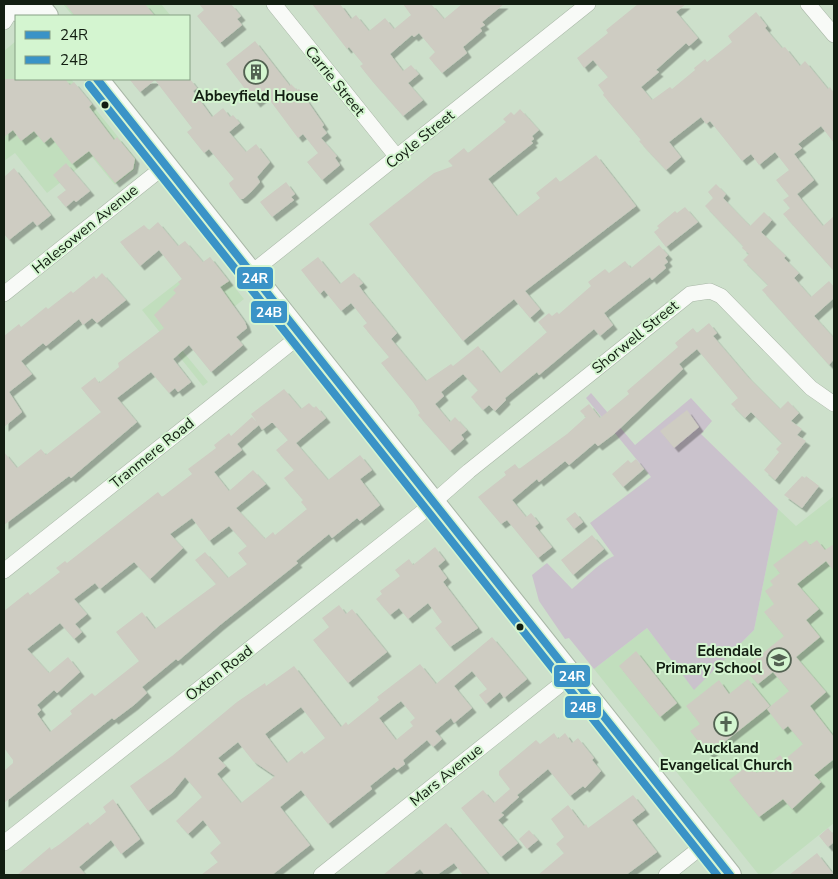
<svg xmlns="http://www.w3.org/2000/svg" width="838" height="879" font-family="'Nunito Sans',sans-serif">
<defs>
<filter id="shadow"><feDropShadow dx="4.5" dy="4.5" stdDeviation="0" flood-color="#0004"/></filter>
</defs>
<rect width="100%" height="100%" fill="#cde0cb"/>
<path fill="#c1debd" d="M63,4H161L171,16H73Z
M16,41V79H71L136,159L135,169L115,185L92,157L47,193L15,153L4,161V51Z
M210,257L244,299L181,349L208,382L203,386L142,310Z
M834,496V823L769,875H759L594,669L647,628L694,689L754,630L778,509L796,526Z"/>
<path fill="#cac2cc" d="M591,393L635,445L691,398L712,421L701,434L778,509L754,630L694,690L647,628L594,669L569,638L565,639L539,601L532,575L547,563L572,589C584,579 603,560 614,556L590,523L651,477L586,398Z"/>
<path fill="#ceccc2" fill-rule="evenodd" filter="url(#shadow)" d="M65,4H145L155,16H75Z
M199,4H231L241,16L237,19L242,25L220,43L197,16L204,10Z
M312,4H340L351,19L356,15L369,31L385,18L394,29L411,15L403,4H431L444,19L462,4H504L482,22L485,25L480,28L482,31L463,47L467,53L442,73L429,58L435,52L419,33L414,37L412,35L390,54L403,71L411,65L419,74L408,83L423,100L403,116L373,82L360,66L363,64L349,47L347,49Z
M638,4H686L676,12L698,38L689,46L686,43L656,70L659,72L641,87L652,100L670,87L672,89L695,70L694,68L705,59L707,62L732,42L728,36L756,12L767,26L765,28L782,48L785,47L800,66L805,61L828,89L830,87L834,93V143L821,126L798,144L802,148L794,154L814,180L797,194L823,226L834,216V271L783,214L790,208L783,200L789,196L776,180L789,170L775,152L759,165L751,154L742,161L710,121L706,124L701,117L669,142L681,157L666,170L647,150L639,141L641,140L603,95L604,93L598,85L608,77L593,60L584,68L577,58L608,33L606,30Z
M255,41L290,86L291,84L297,90L299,89L324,125L322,127L327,133L321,138L337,156L335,158L340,165L322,180L307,162L318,153L303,134L298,138L266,95L256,103L226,64Z
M4,79H65L70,85L74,82L92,104L89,107L114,140L117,137L135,159L133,169L115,183L89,151L72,164L51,137L44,143L34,131L21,141L13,130L4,137Z
M129,79H190L197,88L193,91L212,117L223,108L230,117L233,115L240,123L229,132L246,152L256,144L270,162L257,177L260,182L251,192L243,199H240L230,186L229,183L234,179L209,149L204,153L187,132L192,128L155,80L140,92Z
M520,109L539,130L532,136L534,139L531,141L533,143L488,179L517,216L540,198L536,193L556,177L560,182L596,155L636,206L525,291L540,309L530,318L514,299L463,341L369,224L434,173L453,166L448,161L464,148L468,153L506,122L503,119L511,112L514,115Z
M66,163L90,191L76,202L74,200L66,207L57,197L66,190L53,175Z
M14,168L51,215L37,226L33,221L9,240L4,234V177Z
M286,182L295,194L291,197L294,200L272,217L260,202Z
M716,184L726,194L723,198L750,226L764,212L772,220L761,232L786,256L784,258L799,273L794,278L811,297L829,281L834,287V298L814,316L834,338V359L829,365L762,290L768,285L743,260L749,254L742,248L743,246L705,206L713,198L708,192Z
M685,207L698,222L666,247L654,232L659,228L657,226L675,211L677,213Z
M158,222L178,246L185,241L203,262L210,257L229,281L220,287L245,322L247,328L236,337L243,345L211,372L189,345L173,359L191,382L178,392L175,388L169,393L151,372L117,398L137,422L71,478L69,476L4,525V452L17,468L41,449L46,455L101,412L81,388L95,377L99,383L119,367L118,363L164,328L154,315L176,293L173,290L180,284L178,282L182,279L159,250L140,266L120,242L144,225L149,230Z
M659,245L668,255L665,258L668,262L664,265L666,268L652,280L650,277L604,313L613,325L600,336L594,329L539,375L537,372L505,398L506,400L495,411L489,405L483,410L471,397L478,390L463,374L441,392L444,396L435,404L450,422L455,417L467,430L461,435L464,439L450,451L418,415L420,413L413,402L381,363L389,357L363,326L367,323L351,303L341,311L324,290L320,294L301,270L318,257L340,284L354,273L363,283L359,286L364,293L397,333L391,339L426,381L451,364L453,366L478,346L500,373L547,332L538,322L549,313L552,316L557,312L559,314L591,286L588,282L605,269L609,273L625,261L631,268Z
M102,273L126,300L97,323L92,318L83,325L79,319L46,346L43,343L21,361L32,374L9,392L22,412L4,427V336L19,324L21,327L46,307L48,309L71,291L73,293L94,276L96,279Z
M709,323L717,333L713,336L748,377L780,409L788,401L799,413L791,421L802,429L797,435L806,441L775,480L764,470L779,452L776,449L782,443L751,412L745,418L731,404L738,398L697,349L679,364L683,369L614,434L598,446L595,443L569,465L565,461L539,482L537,479L512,500L526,517L531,513L539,523L535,526L552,547L538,558L507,520L501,524L478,497L506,475L504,472L515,464L519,469L567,434L586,417L580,411L589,404L600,418L629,394L627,391L678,347L675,343L693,328L697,333Z
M284,389L301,409L309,403L314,408L316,406L326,418L296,443L328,480L360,455L372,470L360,479L380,505L360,521L357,518L332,538L329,534L296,561L298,563L220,625L178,661L176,659L142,687L147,693L134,705L114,720L112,718L4,803V771L13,763V760L4,748V611L28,592L30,595L60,572L56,568L65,561L67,563L158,492L162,497L192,474L188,469L216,448L214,445L229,433L231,436L252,417L257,422L251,414ZM271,423H273L288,440L276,450L294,470L284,478L303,500L301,502L307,509L275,535L273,532L265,539L236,508L266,484L253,470L229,491L214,472L242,450L237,444L259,425L262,430ZM192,518L209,541L229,526L247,546L238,553L247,564L228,578L205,552L195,560L216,584L155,629L142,612L116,632L139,661L95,696L92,693L70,711L72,714L50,732L37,714L41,710L37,705L54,690L57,693L80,672L68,657L49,673L27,649L60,623L74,639L82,632L75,624L87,614L74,599L95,583L100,589L134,562L150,579L183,548L170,534Z
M687,410L699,427L674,448L660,431Z
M636,459L644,469L623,487L612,474L628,460L631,463Z
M802,476L805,478L806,476L819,486L802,508L784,495Z
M575,512L583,522L574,529L566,519Z
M592,535L604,549L573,575L561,560Z
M806,540L810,545L817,540L825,550L834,544V571L826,561L797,584L819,609L806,620L820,637L796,657L826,692L810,706L834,737V759L814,775L821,782L792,809L783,799L759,817L729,780L749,765L757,773L780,755L784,760L803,744L788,726L783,730L767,709L789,691L773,672L758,684L744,668L784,636L764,612L774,604L765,591L773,585L770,581L780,573L773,565Z
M435,547L445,560L438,566L447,578L443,582L478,628L450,647L435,628L442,622L428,603L408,619L399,608L390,615L376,599L382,594L380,591L400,576L395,570L409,559L413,565Z
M339,605L346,614L352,609L387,652L348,683L313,640L329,627L322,618Z
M492,637L527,679L504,698L500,692L486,704L479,695L487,689L472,671L454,686L472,708L454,723L451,718L435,731L442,739L433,747L427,740L403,760L405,764L397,770L394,767L370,786L372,789L328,824L301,790L280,807L310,845L272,875H201L218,862L210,853L221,843L203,820L188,834L176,821L202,797L185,777L172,793L148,811L130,786L172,756L237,702L265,683L266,686L294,666L341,727L346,722L348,725L379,700L377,697L420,664L436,684ZM401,701L415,718L410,722L413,726L396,740L379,718ZM301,707L325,738L304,754L302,751L287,763L265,734ZM238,742L253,761L275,776L241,803L217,774L226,766L218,758Z
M636,651L677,703L660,717L619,666Z
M748,679L770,706L709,754L690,731L700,724L686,706L719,680L729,694Z
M554,733L558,739L565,733L572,743L578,738L594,758L592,760L601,771L585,788L583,786L570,796L548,769L517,795L519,797L501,813L504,815L498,820L518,843L501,857L461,808L483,790L494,803L510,789L499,775V771L536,740L540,744Z
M633,795L645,810L632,820L657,852L626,875H538L564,853L556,844L564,837L551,819L568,805L584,826L586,824L588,828Z
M113,799L140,839L121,854L111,840L79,867L86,875H17L50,847L51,850L60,844L88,822L90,825L106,812L103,807Z
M446,823L489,875H463L454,863L437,875H425L420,869L412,875H383Z
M828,828L834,835V842L828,847L819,836Z
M529,830L538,840L527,849L519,839Z
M817,853L834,875H789Z"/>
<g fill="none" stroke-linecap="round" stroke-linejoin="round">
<g stroke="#a9b7a7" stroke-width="16">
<path id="street" d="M274,4L397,157
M808,4L834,35
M20,16L37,4
M4,22L15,4
M251,273L588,4
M4,294L166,165
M4,571L301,335
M4,843L420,514L469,471L690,294L710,291L721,296L811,388L834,404
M321,875L571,676
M666,875L705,844"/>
</g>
<g stroke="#a9b7a7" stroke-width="24">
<path id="primary" d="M37,4L47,16
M97,79L730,875"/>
</g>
<use href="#street" stroke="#f8faf7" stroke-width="15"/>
<use href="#primary" stroke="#f8faf7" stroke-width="22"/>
<g stroke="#d4f5d0" stroke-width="11">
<path id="bus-1" d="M97,79L730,875"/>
</g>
<g stroke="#d4f5d0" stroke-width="11">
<path id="bus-2" d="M89,85L717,875"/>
</g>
<use href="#bus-1" stroke="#3a93c7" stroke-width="8"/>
<use href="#bus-2" stroke="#3a93c7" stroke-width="8"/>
</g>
<defs>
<g id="building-ring" transform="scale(1.25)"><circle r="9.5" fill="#d4f5d0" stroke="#536252" stroke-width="1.5"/><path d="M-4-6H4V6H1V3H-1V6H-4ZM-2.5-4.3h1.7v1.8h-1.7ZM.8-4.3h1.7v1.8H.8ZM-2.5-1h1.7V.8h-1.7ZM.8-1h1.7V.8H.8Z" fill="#536252"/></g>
<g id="school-ring" transform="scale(1.25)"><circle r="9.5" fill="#d4f5d0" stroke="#536252" stroke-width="1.5"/><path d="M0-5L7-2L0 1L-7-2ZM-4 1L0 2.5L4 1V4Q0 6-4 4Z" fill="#536252"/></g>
<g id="church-ring" transform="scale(1.25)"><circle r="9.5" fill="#d4f5d0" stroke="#536252" stroke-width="1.5"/><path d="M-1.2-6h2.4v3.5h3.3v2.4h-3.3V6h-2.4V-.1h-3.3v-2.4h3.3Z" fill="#536252"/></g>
</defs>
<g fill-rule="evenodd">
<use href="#building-ring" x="256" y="72"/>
<use href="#school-ring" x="779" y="660"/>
<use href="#church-ring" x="726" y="724"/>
</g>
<g fill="#121e11" stroke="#d4f5d0" stroke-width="2">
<circle cx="105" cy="105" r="4.5"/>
<circle cx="520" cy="627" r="4.5"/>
</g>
<g text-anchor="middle" stroke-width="4" stroke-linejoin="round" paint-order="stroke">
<g font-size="15" fill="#121e11" stroke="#d4f5d0">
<text transform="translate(335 81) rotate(51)" y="5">Carrie Street</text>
<text transform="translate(420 139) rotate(-39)" y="5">Coyle Street</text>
<text transform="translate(85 229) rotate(-39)" y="5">Halesowen Avenue</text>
<text transform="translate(635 337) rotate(-39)" y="5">Shorwell Street</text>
<text transform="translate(152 453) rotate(-39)" y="5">Tranmere Road</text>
<text transform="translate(219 673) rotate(-38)" y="5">Oxton Road</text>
<text transform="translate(446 775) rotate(-39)" y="5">Mars Avenue</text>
</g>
<g font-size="15" font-weight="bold" fill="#121e11" stroke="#d4f5d0">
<text x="256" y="101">Abbeyfield House</text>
<text x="762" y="656" text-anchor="end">Edendale<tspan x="762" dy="17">Primary School</tspan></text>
<text x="726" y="753">Auckland<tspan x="726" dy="17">Evangelical Church</tspan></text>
</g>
</g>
<g stroke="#d4f5d0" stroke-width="2">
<rect x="236" y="266" width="38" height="24" rx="5" fill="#3a93c7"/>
<rect x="250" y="300" width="38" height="24" rx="5" fill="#3a93c7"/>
<rect x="553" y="664" width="38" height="24" rx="5" fill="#3a93c7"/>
<rect x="564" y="695" width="38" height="24" rx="5" fill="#3a93c7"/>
</g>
<g font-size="14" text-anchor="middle" font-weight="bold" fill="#fff">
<text x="255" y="283">24R</text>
<text x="269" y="317">24B</text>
<text x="572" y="681">24R</text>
<text x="583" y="712">24B</text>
</g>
<rect width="838" height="879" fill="none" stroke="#121e11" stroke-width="10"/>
<rect x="15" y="15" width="175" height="65" fill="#d4f5d0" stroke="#869f84"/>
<rect x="25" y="31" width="25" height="8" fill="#3a93c7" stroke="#869f84"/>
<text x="60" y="40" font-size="15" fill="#121e11">24R</text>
<rect x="25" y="56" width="25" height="8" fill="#3a93c7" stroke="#869f84"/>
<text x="60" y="65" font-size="15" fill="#121e11">24B</text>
</svg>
